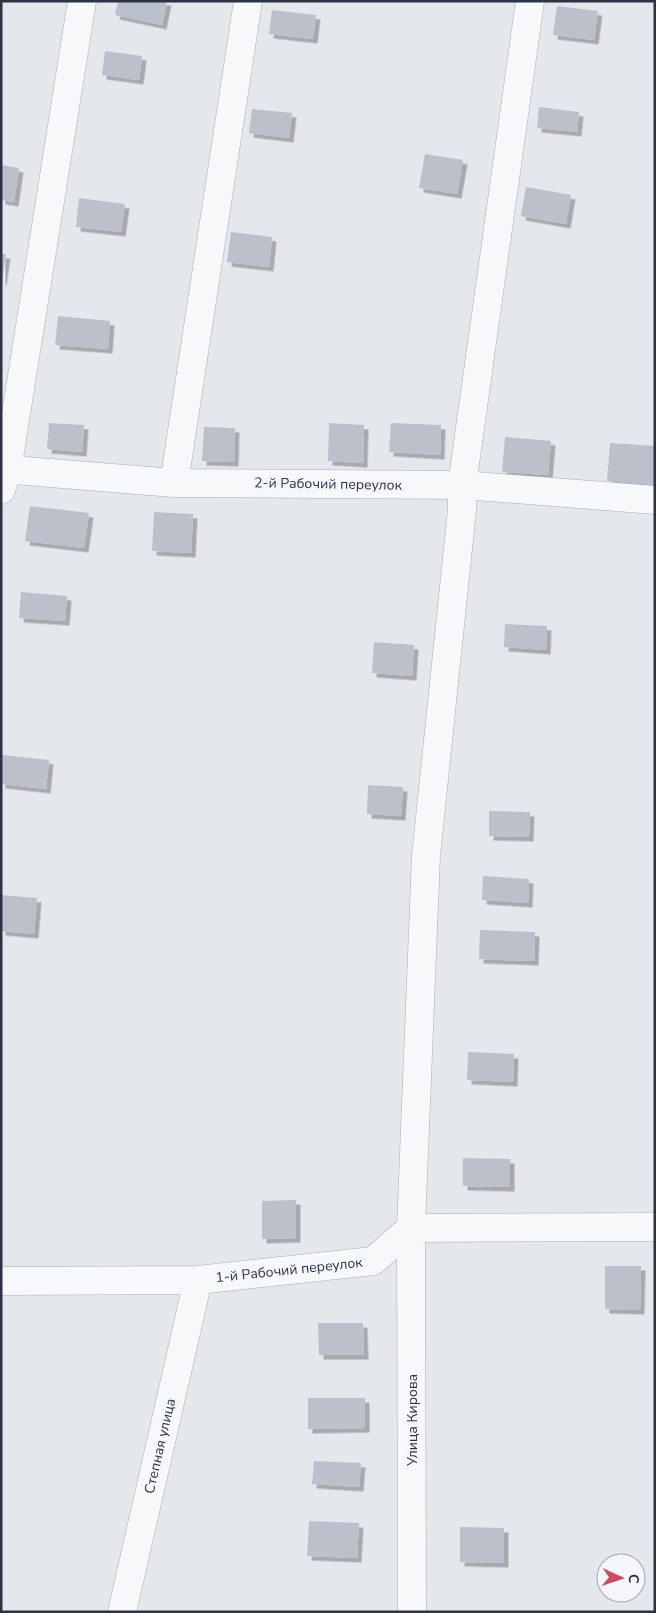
<svg xmlns="http://www.w3.org/2000/svg" width="656" height="1613" font-family="'Nunito Sans',sans-serif">
	<style>
		.building { fill: #bbc0ca; filter: url(#shadow) }
		.lines { fill: none; stroke-linecap: round; stroke-linejoin: round }
		.minor-casing { stroke: #a9aeb7; stroke-width: 29 }
		.minor { stroke: #f7f8fa; stroke-width: 28 }
		.labels { text-anchor: middle; dominant-baseline: central; stroke-width: 4.5; stroke-linejoin: round; paint-order: stroke }
		.street-label { font-size: 14px; fill: #2b3445; stroke: #f4f6f9 }
	</style>
	<defs>
		<filter id="shadow"><feDropShadow dx="4.5" dy="4.5" stdDeviation="0" flood-color="#0004"/></filter>
	</defs>
	<rect width="100%" height="100%" fill="#e4e7ec"/>
	<!-- building -->
	<path class="building" d="M118,1H167L162,25L115,15Z
		M557,6L598,11L594,40L553,35Z
		M272,10L316,15L313,39L269,34Z
		M105,51L142,56L139,80L102,75Z
		M539,107L579,112L577,132L537,128Z
		M252,109L292,113L289,138L249,133Z
		M425,154L463,160L457,194L419,188Z
		M1,165L19,168L14,202L1,200Z
		M526,187L571,195L566,224L521,216Z
		M79,198L125,204L121,232L76,227Z
		M231,232L272,237L269,267L227,262Z
		M1,254H6L2,281H1Z
		M58,316L110,321L108,349L55,345Z
		M49,423L84,425L82,452L47,449Z
		M329,423L364,425L363,463L328,461Z
		M391,423L441,425L440,455L389,452Z
		M204,427L235,428L234,462L202,461Z
		M505,437L551,441L548,475L502,472Z
		M610,443L655,446V485L607,481Z
		M30,506L89,513L84,548L25,541Z
		M154,512L193,514L191,553L152,551Z
		M21,592L67,596L65,621L19,618Z
		M505,624L547,626L546,650L504,647Z
		M374,642L414,645L412,676L372,673Z
		M2,755L49,760L46,789L1,784Z
		M368,785L403,787L401,816L367,814Z
		M489,811L530,812L529,837L489,836Z
		M483,876L529,879L528,903L482,900Z
		M1,895L37,898L34,934L1,931Z
		M480,930L535,932L534,961L479,959Z
		M468,1052L514,1054L513,1082L467,1080Z
		M463,1158L510,1159V1187L463,1186Z
		M296,1200V1238L262,1239V1201Z
		M605,1266H641L640,1310L605,1309Z
		M318,1323H363L364,1355H319Z
		M308,1398H365V1428L308,1429Z
		M314,1461L361,1463L359,1487L312,1484Z
		M309,1521L359,1523L357,1558L307,1556Z
		M460,1527L504,1528V1563L460,1562Z"/>
	<g class="lines">
		<defs>
			<path id="minor" d="M1,469L174,483L462,485L655,500
				M174,483L248,1
				M1,490L7,470L82,1
				M1,1281L198,1280L373,1261L411,1228L655,1227
				M122,1612L198,1280
				M412,1612L411,1228L426,856L462,510V485L530,1"/>
		</defs>
		<!-- minor casing -->
		<use href="#minor" class="minor-casing"/>
		<!-- minor -->
		<use href="#minor" class="minor"/>
	</g>
	<g class="labels">
		<!-- street labels -->
		<g class="street-label">
			<text transform="translate(328 484) rotate(1)">2-й Рабочий переулок</text>
			<text transform="translate(289 1270) rotate(-6)">1-й Рабочий переулок</text>
			<text transform="translate(412 1420) rotate(-90)">Улица Кирова</text>
			<text transform="translate(160 1446) rotate(-77)">Степная улица</text>
		</g>
	</g>
	<!-- border -->
	<rect width="656" height="1613" fill="none" stroke="#2b3445" stroke-width="5"/>
	<!-- north arrow -->
	<g transform="translate(621 1578) rotate(93)"><circle r="24" fill="#f4f6f9" stroke="#a4a8b1"/>
	<path d="M0-4L9 19L0 12L-9 19Z" fill="#d1495b"/>
	<text y="-8" font-size="14" font-weight="bold" text-anchor="middle" fill="#2b3445">С</text>
	</g>
</svg>
